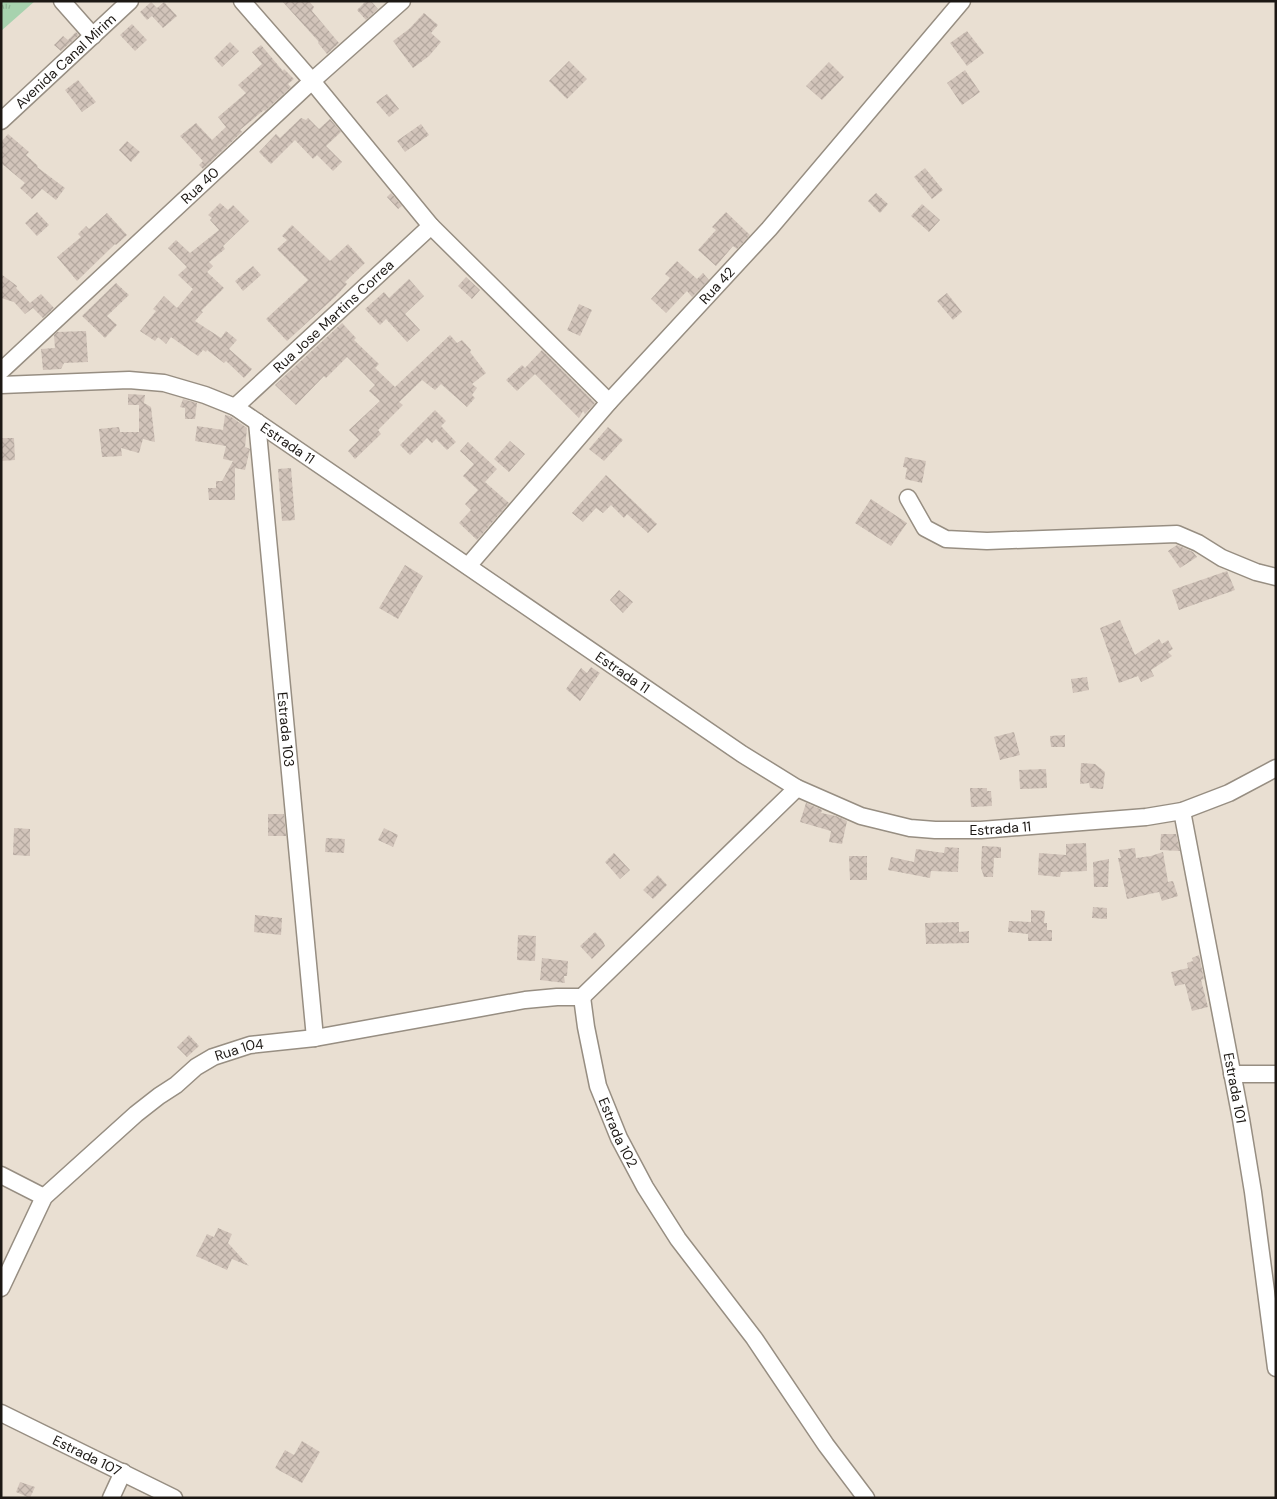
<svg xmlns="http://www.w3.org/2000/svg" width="1277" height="1499" font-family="'DM Sans',sans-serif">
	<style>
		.park { fill: url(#park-tufts) }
		.building { fill: url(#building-cross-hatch) }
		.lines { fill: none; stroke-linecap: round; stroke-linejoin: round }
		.minor-casing { stroke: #978e82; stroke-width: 19 }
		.minor { stroke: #fff; stroke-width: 16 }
		.labels { text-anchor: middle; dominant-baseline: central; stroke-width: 4.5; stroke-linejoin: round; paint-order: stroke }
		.street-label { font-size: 14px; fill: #1c1814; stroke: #e9dfd2 }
	</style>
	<defs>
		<pattern id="park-tufts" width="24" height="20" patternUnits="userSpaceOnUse" patternTransform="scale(1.25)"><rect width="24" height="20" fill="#a7d2ae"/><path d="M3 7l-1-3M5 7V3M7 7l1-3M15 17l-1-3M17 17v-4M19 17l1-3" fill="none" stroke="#8fb495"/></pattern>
		<pattern id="building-cross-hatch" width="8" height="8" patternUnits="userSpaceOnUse" patternTransform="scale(1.25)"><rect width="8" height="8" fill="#d2c4ba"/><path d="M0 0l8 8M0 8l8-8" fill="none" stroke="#b4a89f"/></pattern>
	</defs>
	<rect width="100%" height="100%" fill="#e9dfd2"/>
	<!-- park -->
	<path class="park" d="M1,1H35L1,31Z"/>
	<!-- building -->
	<path class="building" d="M282,1H309L314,7L312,11L339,43L327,54L318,43L319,42Z
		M366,1H371L378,9L366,20L357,10Z
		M151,2L157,8L164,2L177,16L163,28L152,16L147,20L140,12Z
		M424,13L438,25L431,33L441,42L429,56L413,68L393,41L409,29Z
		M132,24L147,40L135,51L120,35Z
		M967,31L984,53L967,66L950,43Z
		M76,32L79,35L61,51L54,45L63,36L68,40Z
		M230,42L239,51L222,67L214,58Z
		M261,45L283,71L284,69L294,79L288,84L291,87L265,111L264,110L240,130L242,132L203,169L199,165L203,161L180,136L196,123L212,140L226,127L218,117L246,93L238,85L262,64L252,52Z
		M569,61L587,79L567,99L549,81Z
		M829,62L844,77L822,100L806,86Z
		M965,70L980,92L962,105L947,83Z
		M78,80L96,102L82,112L65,90Z
		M387,94L399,109L389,117L376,102Z
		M301,118L306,120L308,118L319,129L330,119L341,132L326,146L342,162L333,171L317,155L313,159L295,140L271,164L259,152L276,134L280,138Z
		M421,124L429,135L405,152L397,141Z
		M8,134L29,152L26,155L38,166L37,167L65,188L56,200L42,189L32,199L20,188L25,183L1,163V142Z
		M127,141L140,152L131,162L119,150Z
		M925,168L943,190L932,199L914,177Z
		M391,193L402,206L398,209L387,197Z
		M876,193L888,204L880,213L868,201Z
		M220,203L228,210L233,205L249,221L223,246L225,249L209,262L213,266L207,272L224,288L201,311L203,312L195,321L221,338L226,331L237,340L229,349L252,369L244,378L226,361L224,363L207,350L206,352L203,350L198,356L171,337L166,344L158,337L155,341L140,331L156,311L153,309L164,296L177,308L193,289L178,275L187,267L168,248L176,240L190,253L219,230L210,220L212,218L208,215Z
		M922,204L940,220L929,232L911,216Z
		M37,212L49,225L37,236L25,223Z
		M726,212L750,235L737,249L733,246L716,266L698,250L716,230L712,227Z
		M107,213L127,235L116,245L115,244L77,281L57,257L81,237L78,234L86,226L89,229Z
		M292,225L330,261L348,244L365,263L345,282L347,284L336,296L287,341L266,319L308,280L277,249L287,240L282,236Z
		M677,261L697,279L703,273L709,280L692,297L687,291L666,313L651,299L670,278L665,274Z
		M253,266L261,275L243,291L235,281Z
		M1,274L17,286L16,288L30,303L41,294L54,308L43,318L33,308L25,314L14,302L1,298Z
		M466,277L480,290L472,299L458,286Z
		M409,279L424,296L405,314L420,330L407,342L386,319L380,325L365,309L384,292L389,298Z
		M116,283L129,295L107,316L117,325L105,338L82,316Z
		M947,293L962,312L953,320L937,301Z
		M579,304L592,310L580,336L567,330Z
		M342,323L356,338L354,340L379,364L375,368L395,387L450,335L457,343L462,340L471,350L470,352L486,373L472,384L477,388L472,395L475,398L467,407L441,384L435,390L422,380L399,402L403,405L378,430L381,434L355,459L348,451L359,440L349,430L380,401L369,391L375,385L347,357L326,378L324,376L296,405L275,385Z
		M86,331L88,362L64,363L61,369L43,370L41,349L55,348L54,335L57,332Z
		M542,350L595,403L585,414L583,411L579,418L535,374L517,391L506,380L522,365L525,368Z
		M128,394L145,395L144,403L151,407L155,442L143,439L139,453L121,448L122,456L102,457L99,429L119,427L120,432H139V405H128Z
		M183,399L197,403L195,419H185V408L180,407Z
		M435,410L446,421L441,426L456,442L447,450L436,439L432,443L427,438L410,455L400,445Z
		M225,415L230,416L247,428L245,447L250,449L245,470L235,468V500H209L208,488H216V481H222L233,461L223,459L226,446L195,441L197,426L223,430Z
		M608,427L623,440L604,461L589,449Z
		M1,438H14L15,460L1,461Z
		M510,441L525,454L509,472L494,459Z
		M468,442L497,469L485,482L509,503L477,540L459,523L471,510L465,504L478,490L463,476L474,464L460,451Z
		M905,457L926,461L922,483L905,479L907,468L903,467Z
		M291,468L295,520L282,521L278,469Z
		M606,475L657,524L648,533L627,514L624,518L611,505L603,513L596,508L583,522L572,513Z
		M871,499L907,523L891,546L855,523Z
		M1177,545L1193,552L1197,557L1180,568L1168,551Z
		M405,565L423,576L398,619L379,608Z
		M1227,571L1235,590L1179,610L1172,590Z
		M619,590L633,602L623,613L610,600Z
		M1120,620L1135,655L1159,639L1162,644L1168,640L1173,649L1168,652L1172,656L1151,670L1154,676L1141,682L1138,676L1119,683L1100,628Z
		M591,667L600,673L580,701L566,689L581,668L587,673Z
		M1087,677L1089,690L1073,693L1071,679Z
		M1014,732L1020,755L1000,760L994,737Z
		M1065,735V747H1051L1050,736Z
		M1081,763L1095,764L1105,772L1103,789L1090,788L1089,783L1080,784Z
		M1046,769L1047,788L1020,789L1019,770Z
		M970,788H987V791H991L992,806L971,807Z
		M806,803L822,810L821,813L836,816L847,821L842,844L829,842L831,831L800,822Z
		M268,814H284L286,836H268Z
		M14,828L30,829V856L13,855Z
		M384,828L398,835L393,847L378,840Z
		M1161,834H1176L1180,851L1160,850Z
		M326,838L345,839L344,853L325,852Z
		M1086,843L1087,871L1061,872L1060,877L1038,875L1039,853L1066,855V844Z
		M982,846L1001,847V858H994L993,877H984L981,868Z
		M945,847L959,848L958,872L931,871L930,878L888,870L891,857L914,862L916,849L944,853Z
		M1135,848L1136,858L1151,856L1163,852L1168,882L1173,881L1178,896L1162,901L1159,892L1127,899L1118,858H1121L1119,850Z
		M614,853L630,870L620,879L605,862Z
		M849,856H867V880H850Z
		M1109,859L1108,887H1094L1093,862Z
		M658,875L667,885L653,899L643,890Z
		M1093,907L1107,908V919L1092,918Z
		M1031,910L1045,911L1044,923H1047V930H1052V941H1028V934L1008,932L1009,921L1031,922Z
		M255,915L282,918L281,935L254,932Z
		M959,922V932L969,931V943L926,944L925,923Z
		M595,932L603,941L605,946L592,959L580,946Z
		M518,935L536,936L535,961L517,960Z
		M1199,955L1204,979L1201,980L1208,1007L1192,1011L1185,984L1175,986L1171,972L1188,968L1187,963L1193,961L1192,958Z
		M542,958L568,961L567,976H564L565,983L540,980Z
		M189,1035L199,1046L187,1057L177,1047Z
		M218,1228L232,1234L228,1243L249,1266L232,1259L227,1270L196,1256L207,1234L214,1237Z
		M302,1441L320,1452L302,1483L275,1468L285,1450L294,1455Z
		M20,1482L35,1487L30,1498L16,1492Z"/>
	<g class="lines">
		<defs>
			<g id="minor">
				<path d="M62,1L93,36"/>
				<path d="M242,1L312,81L431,226L609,402"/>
				<path id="s1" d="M1,121L130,1"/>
				<path id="s2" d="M1,371L312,81L402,1"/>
				<path id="s3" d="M1,385L129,380L164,383L205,395L235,407L742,754L797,788L861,816L910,828L935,830H981L1146,817L1182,811L1229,793L1276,768"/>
				<path id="s4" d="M235,407L431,226"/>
				<path id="s5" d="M257,422L315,1038"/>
				<path d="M908,498L925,528L946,539L987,541L1177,534L1198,543L1222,558L1256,572L1276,577"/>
				<path id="s6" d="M468,566L609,402L769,229L962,1"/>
				<path id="s7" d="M1182,811L1241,1119L1253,1192L1276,1368"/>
				<path id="s8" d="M582,997L586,1027L598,1086L619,1138L645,1187L678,1239L754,1338L826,1445L866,1498"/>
				<path d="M582,997L797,788"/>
				<path d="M1232,1074H1276"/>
				<path d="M1,1175L44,1197"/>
				<path id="s9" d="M1,1288L44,1197L136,1114L159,1096L176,1085L196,1067L213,1057L250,1045L315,1038L525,1000L557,997H582"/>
				<path id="s10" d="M1,1413L174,1498"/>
				<path d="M111,1498L123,1472"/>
			</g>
		</defs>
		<!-- minor casing -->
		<use href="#minor" class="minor-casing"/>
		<!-- minor -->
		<use href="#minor" class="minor"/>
	</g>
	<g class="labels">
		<!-- street labels -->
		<g class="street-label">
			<text stroke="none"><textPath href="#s1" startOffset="88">Avenida Canal Mirim</textPath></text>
			<text stroke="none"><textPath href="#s2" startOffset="272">Rua 40</textPath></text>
			<text stroke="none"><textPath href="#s6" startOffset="375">Rua 42</textPath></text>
			<text stroke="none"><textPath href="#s4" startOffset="134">Rua Jose Martins Correa</textPath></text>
			<text stroke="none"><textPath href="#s3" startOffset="302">Estrada 11</textPath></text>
			<text stroke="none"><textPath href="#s3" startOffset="708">Estrada 11</textPath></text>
			<text stroke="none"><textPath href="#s5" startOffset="309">Estrada 103</textPath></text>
			<text stroke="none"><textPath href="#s3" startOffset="1128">Estrada 11</textPath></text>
			<text stroke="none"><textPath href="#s9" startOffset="348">Rua 104</textPath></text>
			<text stroke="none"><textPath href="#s7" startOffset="282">Estrada 101</textPath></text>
			<text stroke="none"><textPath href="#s8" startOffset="141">Estrada 102</textPath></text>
			<text stroke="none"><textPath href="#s10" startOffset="96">Estrada 107</textPath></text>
		</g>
	</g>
	<!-- border -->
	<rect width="1277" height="1499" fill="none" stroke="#1c1814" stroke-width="5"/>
</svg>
